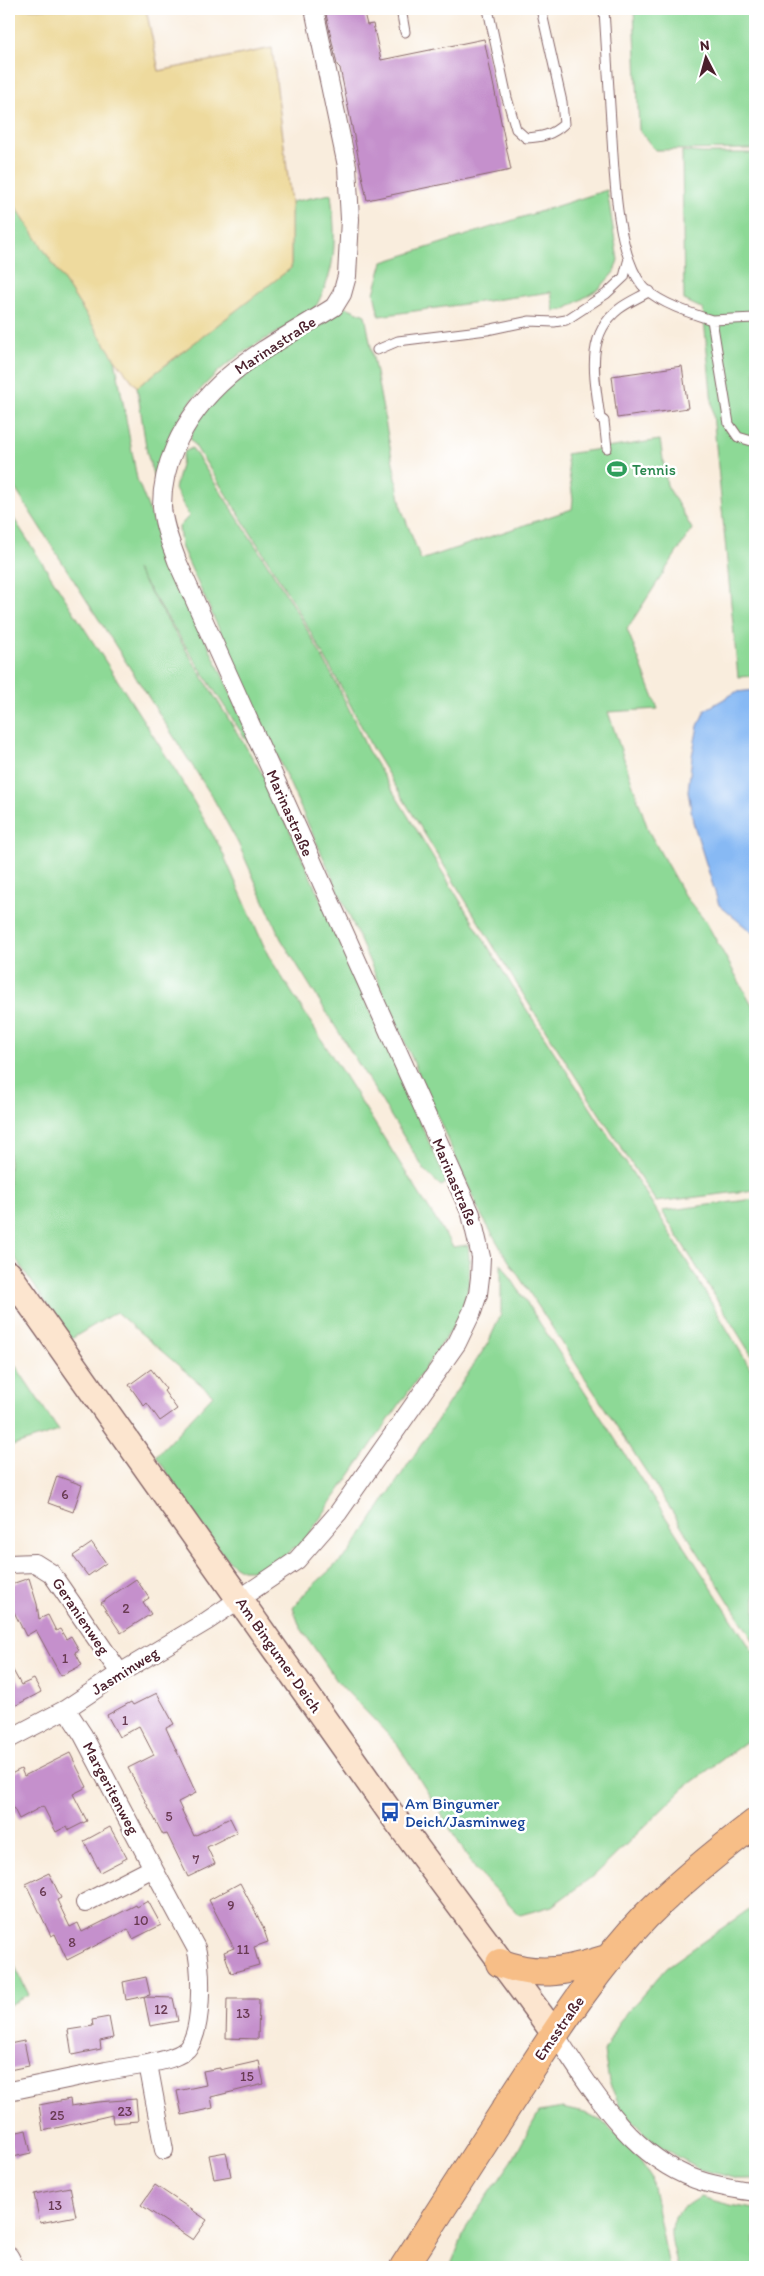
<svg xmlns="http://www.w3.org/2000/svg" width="764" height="2276" font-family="Itim,sans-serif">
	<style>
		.green { fill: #8dd996; stroke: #6c7c60 }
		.sand { fill: #eeda9e; stroke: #9c7c64 }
		.water { fill: #87b9f4; stroke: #686c90 }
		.building { fill: #c590cc }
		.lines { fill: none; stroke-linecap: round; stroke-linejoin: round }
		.service-casing { stroke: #876769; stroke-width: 11 }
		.minor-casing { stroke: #876769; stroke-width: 20 }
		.secondary-casing { stroke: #876769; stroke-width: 28 }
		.primary-casing { stroke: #876769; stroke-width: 30 }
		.service { stroke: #fff; stroke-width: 9 }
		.minor { stroke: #fff; stroke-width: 18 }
		.secondary { stroke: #fce5cf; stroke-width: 25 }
		.primary { stroke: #f7be87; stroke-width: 28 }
		.labels { text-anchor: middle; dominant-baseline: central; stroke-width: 5; stroke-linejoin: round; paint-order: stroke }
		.number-label { font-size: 14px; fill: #693b53 }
		.street-label { font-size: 16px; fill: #4a1f2b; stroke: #fff }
		.leisure-label { font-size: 16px; fill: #27864d; stroke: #fff; text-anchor: start }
		.transit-label { font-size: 16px; fill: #164399; stroke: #fff; text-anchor: start }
	</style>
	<rect width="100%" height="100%" fill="#fff"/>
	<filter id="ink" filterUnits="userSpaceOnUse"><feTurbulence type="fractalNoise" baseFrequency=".02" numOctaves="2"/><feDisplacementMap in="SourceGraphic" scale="10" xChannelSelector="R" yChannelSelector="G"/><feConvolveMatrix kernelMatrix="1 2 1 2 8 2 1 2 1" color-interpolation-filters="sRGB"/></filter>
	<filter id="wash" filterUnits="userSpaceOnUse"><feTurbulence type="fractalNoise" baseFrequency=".0096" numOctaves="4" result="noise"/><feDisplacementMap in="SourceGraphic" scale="20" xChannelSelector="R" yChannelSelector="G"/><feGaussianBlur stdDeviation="1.12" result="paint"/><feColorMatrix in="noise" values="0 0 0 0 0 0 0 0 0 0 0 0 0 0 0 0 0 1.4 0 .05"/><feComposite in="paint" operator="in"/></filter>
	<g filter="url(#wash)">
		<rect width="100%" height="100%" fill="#f9eddd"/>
		<!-- green -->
		<path class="green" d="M634,9H755V149L655,150L639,130Z
			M682,151L702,153H755V676L738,677L703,309L684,300Z
			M607,190L618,260L614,272L600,288L564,310L554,311L551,292L379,316L374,293L383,262Z
			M331,194C335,229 338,261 322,294C320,298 318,304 315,307C305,319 274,334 260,342C201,376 171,418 156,485L147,453L137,387L291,268V202Z
			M9,196L115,359L137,479L172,568L270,777L136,569L270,786L445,1178V1184L441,1186L425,1171L281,939L238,843L213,798L9,479Z
			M346,307L365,315L402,510L421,560L572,509L573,499L566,454L660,440L667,485L692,529L627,629L658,709L608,712L649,832L684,895L706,922L755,1010V1190L656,1202L529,1004L372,748C320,640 255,539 190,438L204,407L247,370Z
			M192,448C255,545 322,642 367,749L525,1007L652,1203L755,1376V1643L675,1516L503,1252L480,1213L330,872L181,546L179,527L189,516L175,489L184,452Z
			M9,511L177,773L220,847L268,955L453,1247L468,1245C472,1282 469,1299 450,1332L305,1540L270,1567L260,1570H242L232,1564L219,1550L156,1456L213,1395L116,1312L71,1339L9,1249Z
			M755,1199V1361L662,1211Z
			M501,1263L755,1655V1691L752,1697L755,1702V1735L684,1788L597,1873L552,1906L520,1915L476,1870L398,1745L337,1681L300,1627L293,1608L307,1591L351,1551L488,1343L501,1314Z
			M9,1356L59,1431L9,1447Z
			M755,1905V2179H737L699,2169L652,2141L621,2109L609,2082L604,2052L618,2023L667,1967Z
			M9,1954L29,1995L9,2005Z
			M563,2108L585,2113L607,2125L637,2156L651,2177L669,2267H450L468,2224L512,2161L539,2112Z
			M700,2197L730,2205L755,2209V2267H678C669,2230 662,2218 700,2197Z"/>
		<!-- sand -->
		<path class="sand" d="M9,9H146L159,71L272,48L291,202V268L137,387L115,359L9,196Z"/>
		<!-- water -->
		<path class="water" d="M755,690V935L719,905L693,822L688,791L692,756L698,726L705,710L736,692Z"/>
		<g id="blocks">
			<!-- building -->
			<path class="building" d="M336,9H363L367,25L373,24L381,60L484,39L511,170L367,200L340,68L337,65L326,14L336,11Z
				M682,366L688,408L617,418L612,376Z
				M151,1369L166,1389L164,1391L177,1409L160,1421L147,1403L144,1406L129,1385Z
				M57,1476L82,1485L73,1512L48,1503Z
				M92,1543L106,1563L88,1576L73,1556Z
				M29,1578L37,1604L39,1619L48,1615L56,1631L60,1629L66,1639L71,1636L79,1650L75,1652L82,1665L61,1676L36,1630L26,1636L14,1612L9,1613V1585Z
				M136,1579L149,1598L143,1602L151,1614L121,1633L101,1603Z
				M9,1663L21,1685L34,1679L41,1692L9,1709Z
				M157,1693L174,1724L166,1728L196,1793L178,1802L194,1836L230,1818L237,1832L207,1847L215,1864L188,1877L167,1834L163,1835L128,1768L154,1755L139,1726L119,1737L107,1715L131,1702L133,1705Z
				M70,1753L87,1787L73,1794L87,1821L69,1830L67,1826L56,1832L43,1806L19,1819L9,1799V1775L21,1769L24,1776Z
				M110,1827L127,1858L100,1872L84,1841Z
				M49,1873L61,1898L57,1900L70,1927L78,1923L82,1932L136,1905L137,1907L148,1901L161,1925L133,1939L128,1929L67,1960L55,1934L51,1936L26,1884Z
				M240,1883L263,1927L268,1942L254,1947L259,1965L231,1973L224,1952L234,1948L209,1900Z
				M146,1977L150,1995L126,2000L123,1982Z
				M144,1997L173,1998L178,2021L150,2026Z
				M227,1999H259L258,2039L226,2038Z
				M109,2017L113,2038L100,2041L101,2049L72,2055L68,2030L93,2026L92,2020Z
				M24,2041L29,2066L9,2070V2044Z
				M259,2061L264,2084L211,2097L213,2108L182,2115L177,2091L206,2085L203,2071L220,2068V2070Z
				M70,2099L71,2106L98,2102L136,2099L138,2121L113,2123L112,2115L43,2131L39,2105Z
				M26,2130L31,2153L13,2157L9,2134Z
				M226,2152L231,2176L214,2179L209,2155Z
				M155,2185L207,2220L193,2240L141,2205Z
				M70,2187L76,2216L40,2223L34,2194Z"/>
		</g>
	</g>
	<g filter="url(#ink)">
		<use href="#blocks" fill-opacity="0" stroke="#876769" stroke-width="1"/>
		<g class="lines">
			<defs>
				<path id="service" d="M401,9L405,32
					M488,9L507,98L516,129L526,138C542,137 552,135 564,124L562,102L541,9
					M604,9C606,47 609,85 611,122C614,166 615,250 642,285C655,302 692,314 712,320L729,424L738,437L755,442
					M712,320L755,318
					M377,350L398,341L487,330L530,321L554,322L566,320L606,294L624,277L628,262
					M607,448L604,421L600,418C595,379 584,336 619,309C628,302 640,297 650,291"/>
				<path id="minor" d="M9,1564L35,1563L51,1573L120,1673
					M66,1709L83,1735L153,1868L85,1903
					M9,1739L66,1709L120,1673L207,1621L297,1560L338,1513L457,1343L472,1312L478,1294L480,1277L481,1257L471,1214L177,561C171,544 163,525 162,506C162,486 167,465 175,447C207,374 271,347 334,307L342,294L347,276L350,219L347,166L314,9
					M153,1868L196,1948C202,1970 203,2032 187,2049C178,2058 159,2061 148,2064L164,2150
					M554,2033C591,2088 629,2155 695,2179C714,2186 735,2189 755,2192
					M9,2091L106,2071L148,2064
					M9,2256L15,2267"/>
				<path id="secondary" d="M9,1274L390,1812L554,2033"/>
				<path id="primary" d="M500,1963C541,1979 570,1970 610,1958
					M404,2267C440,2211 476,2155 512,2099C553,2036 594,1970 646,1916C680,1882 717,1852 755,1823"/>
			</defs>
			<!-- service casing -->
			<use href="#service" class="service-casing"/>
			<!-- minor casing -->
			<use href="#minor" class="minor-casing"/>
			<!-- secondary casing -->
			<use href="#secondary" class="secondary-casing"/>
			<!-- primary casing -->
			<use href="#primary" class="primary-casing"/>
			<!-- service -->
			<use href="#service" class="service"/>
			<!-- minor -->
			<use href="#minor" class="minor"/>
			<!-- secondary -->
			<use href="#secondary" class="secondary"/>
			<!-- primary -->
			<use href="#primary" class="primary"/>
		</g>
	</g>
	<!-- icons -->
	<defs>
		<symbol id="stadium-bare" viewBox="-9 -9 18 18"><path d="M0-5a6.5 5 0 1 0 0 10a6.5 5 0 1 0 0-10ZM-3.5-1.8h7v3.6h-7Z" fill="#2e9e5b" stroke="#fff" stroke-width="2.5" paint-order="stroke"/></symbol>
		<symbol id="bus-bare" viewBox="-9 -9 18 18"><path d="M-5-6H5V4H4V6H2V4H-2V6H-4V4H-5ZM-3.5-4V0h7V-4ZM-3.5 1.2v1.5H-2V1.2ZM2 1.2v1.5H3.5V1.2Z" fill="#1a4fb4" stroke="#fff" stroke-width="2.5" paint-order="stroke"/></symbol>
	</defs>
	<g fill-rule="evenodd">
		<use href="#stadium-bare" x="603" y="455" width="28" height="28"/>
		<use href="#bus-bare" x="376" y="1798" width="28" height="28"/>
	</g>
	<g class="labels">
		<!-- number labels -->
		<g class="number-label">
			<text x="65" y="1494">6</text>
			<text x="126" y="1608">2</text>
			<text x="65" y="1658">1</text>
			<text x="125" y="1720">1</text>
			<text x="169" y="1816">5</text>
			<text x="196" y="1859">7</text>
			<text x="43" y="1891">6</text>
			<text x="231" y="1905">9</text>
			<text x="141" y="1920">10</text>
			<text x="72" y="1942">8</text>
			<text x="243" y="1949">11</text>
			<text x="161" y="2009">12</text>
			<text x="243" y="2013">13</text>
			<text x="247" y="2076">15</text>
			<text x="125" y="2111">23</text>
			<text x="57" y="2115">25</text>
			<text x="55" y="2205">13</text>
		</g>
		<!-- street labels -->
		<g class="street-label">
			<text transform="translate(275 345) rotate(-33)">Marinastraße</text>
			<text transform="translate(290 813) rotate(66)">Marinastraße</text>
			<text transform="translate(455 1182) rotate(67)">Marinastraße</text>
			<text transform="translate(81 1616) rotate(56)">Geranienweg</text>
			<text transform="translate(279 1655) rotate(55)">Am Bingumer Deich</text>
			<text transform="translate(125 1671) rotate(-32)">Jasminweg</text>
			<text transform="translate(111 1788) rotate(62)">Margeritenweg</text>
			<text transform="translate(559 2028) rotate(-55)">Emsstraße</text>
		</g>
		<!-- leisure labels -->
		<g class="leisure-label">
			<text x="632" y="469">Tennis</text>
		</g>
		<!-- transit labels -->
		<g class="transit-label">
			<text x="405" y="1803">Am Bingumer<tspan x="405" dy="18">Deich/Jasminweg</tspan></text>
		</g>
	</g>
	<!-- margin -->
	<rect width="764" height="2276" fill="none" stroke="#fff" stroke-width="30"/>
	<!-- north arrow -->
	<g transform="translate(706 58) rotate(354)" stroke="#ffffff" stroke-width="4" paint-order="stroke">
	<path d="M0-4L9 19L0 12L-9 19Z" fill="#4a1f2b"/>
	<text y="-8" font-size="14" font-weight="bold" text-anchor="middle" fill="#4a1f2b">N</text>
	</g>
</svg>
